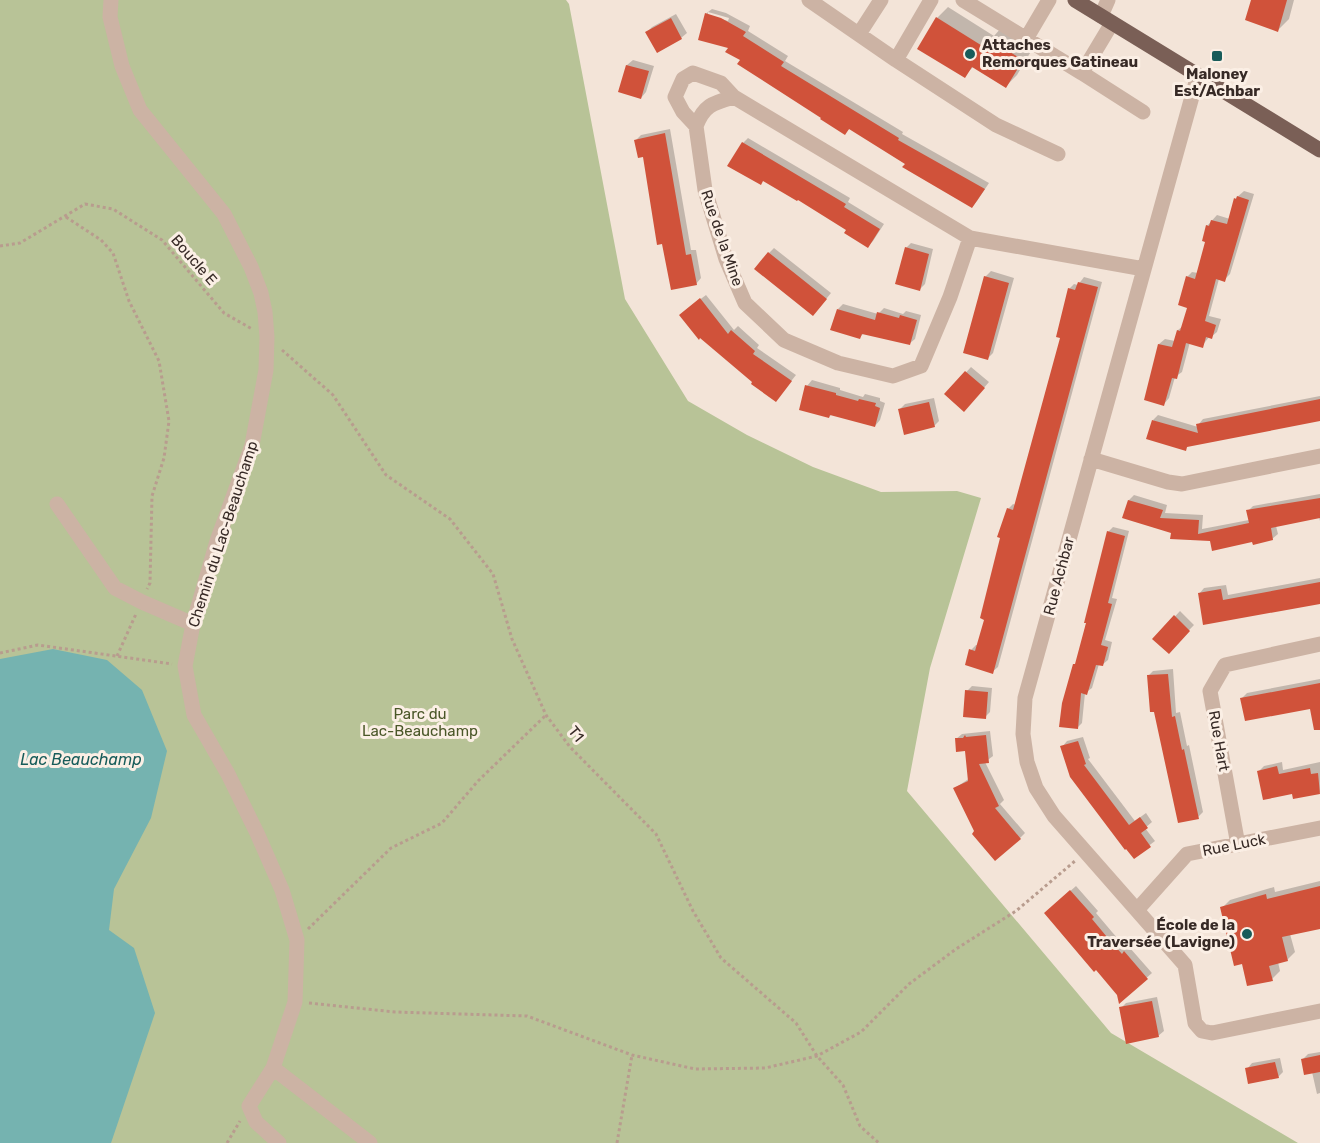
<svg xmlns="http://www.w3.org/2000/svg" width="1320" height="1143" font-family="Rubik,sans-serif">
	<style>
		.green { fill: #b8c397 }
		.water { fill: #75b3b0 }
		.shadow { fill: #0003 }
		.building { fill: #d0523a }
		.lines { fill: none; stroke-linecap: round; stroke-linejoin: round }
		.path { stroke: #b89c8e; stroke-width: 3; stroke-dasharray: 3 3; stroke-linecap: butt }
		.minor { stroke: #ccb3a4; stroke-width: 15 }
		.major { stroke: #7a5f56; stroke-width: 15 }
		.poi-dot { fill: #185c5a; stroke: #fbefe5; stroke-width: 2 }
		.labels { text-anchor: middle; dominant-baseline: central; stroke-width: 6; stroke-linejoin: round; paint-order: stroke }
		.poi-label { font-size: 15px; font-weight: bold; fill: #372a26; stroke: #fbefe5; text-anchor: start }
		.street-label { font-size: 15px; fill: #372a26; stroke: #fbefe5 }
		.park-label { font-size: 15px; fill: #4a5728; stroke: #fbefe5 }
		.water-label { font-size: 16px; font-style: italic; fill: #185c5a; stroke: #fbefe5 }
	</style>
	<rect width="100%" height="100%" fill="#f3e4d8"/>
	<!-- green -->
	<path class="green" d="M0,0H566L569,4L625,299L688,401L747,435L813,467L881,492L957,491L981,498L930,668L907,791L1111,1033L1298,1143H0Z"/>
	<!-- water -->
	<path class="water" d="M53,649L107,660L142,690L167,751L151,818L114,889L109,930L134,948L155,1013L111,1143H0V659Z"/>
	<!-- shadow -->
	<path class="shadow" d="M1252,0H1294L1289,19L1278,30Z
		M948,7L994,36L1001,28L1033,48L1017,75L1006,86L974,66L964,76L937,18Z
		M712,9L726,13L750,26L748,31L788,56L785,61L903,132L902,134L989,183L977,201L972,207L850,128L845,133L742,59L730,47L706,14L708,12V15L728,21L729,18L708,12Z
		M676,14L687,33L681,38L657,51L647,32L652,27Z
		M633,60L654,66L646,92L641,98L620,91L627,65Z
		M670,129L691,250H696L701,278L696,284L644,155L636,140L641,135Z
		M748,138L850,198L848,202L884,224L873,241L868,246L743,143Z
		M1244,191L1254,194L1230,274L1224,280L1219,279L1209,316L1221,319L1217,332L1211,337H1209L1202,346L1190,342L1182,372L1175,377L1169,398L1164,404L1159,344L1165,339L1175,341L1178,330L1183,326L1189,307L1187,277L1192,272L1198,273L1207,241V226L1217,215L1230,219L1235,199Z
		M911,243L933,249L925,284L920,289L906,248Z
		M774,248L831,293L818,309L769,253Z
		M991,271L1014,278L993,353L988,358L985,277Z
		M1084,277L1102,282L998,667L992,672L971,650L976,645H978L986,619L1008,509L1013,504L1016,505L1062,337L1069,289L1074,284L1078,285Z
		M706,295L734,330L738,326L759,345L757,348L796,375L776,400L754,382L686,310Z
		M843,304L878,314L884,308L903,314L906,311L921,315L915,339L909,344L864,333L860,337L838,309Z
		M971,367L989,382L969,405L946,394Z
		M812,380L840,388V390L863,397L865,394L880,398V401L885,403L880,420L875,426L832,414L829,417L807,386Z
		M1320,396V420L1189,445L1185,449L1153,420L1158,415L1198,427V425L1203,419Z
		M934,398L939,421L934,426L900,409L905,404Z
		M1320,494V521L1319,517L1276,526L1278,534L1272,539L1211,540L1172,532L1124,517L1129,500L1134,495L1167,505L1165,513L1203,515L1202,529L1249,520L1248,511L1253,506Z
		M1113,527L1129,531L1112,598L1117,599L1105,640L1112,642L1108,660L1102,665L1099,664L1092,688L1085,693L1082,723L1077,728V662L1108,532Z
		M1320,578V602L1205,623L1199,594L1204,588L1226,585L1228,595Z
		M1180,611L1194,625L1168,652L1154,639Z
		M1173,669L1176,713L1180,712L1187,746L1189,745L1203,812L1198,817L1148,676L1153,671Z
		M1320,679V712L1311,707L1242,698L1247,693Z
		M972,686L992,688L990,712L985,717L967,691Z
		M990,731L993,756L985,762L1004,800L1000,804L1025,833L1020,838L976,832L955,788L970,778L966,749L956,739L962,734Z
		M1083,737L1090,758L1088,759L1135,821L1146,813L1152,822L1145,828L1155,841L1134,857L1062,747L1067,741Z
		M1282,762L1283,770L1320,762V792L1294,797L1293,792L1259,771L1264,766Z
		M1320,881V927L1290,934L1295,952L1287,960L1278,962L1280,971L1272,979L1243,963L1222,908L1230,900L1274,887L1275,892Z
		M1076,886L1098,911L1096,913L1112,932L1128,950L1130,948L1152,973L1120,1001L1118,994L1051,908Z
		M1157,997L1164,1031L1158,1036L1121,1008L1126,1003Z
		M1320,1052V1093L1317,1094L1312,1072L1303,1059L1308,1054Z
		M1280,1058L1283,1072L1278,1077L1247,1069L1252,1063Z"/>
	<!-- building -->
	<path class="building" d="M1251,0H1287L1278,32L1245,20Z
		M705,13L721,18L746,32L743,36L784,62L781,66L899,138L898,140L985,189L972,208L902,167L905,164L849,129L845,135L820,119L821,118L737,64L740,60L725,52L728,48L698,40Z
		M936,17L984,47L989,39L1023,60L1006,88L972,67L965,78L917,49Z
		M671,18L682,39L657,53L645,32Z
		M626,65L649,71L641,99L618,92Z
		M665,133L686,255L691,254L697,285L671,290L662,244L657,245L643,157L638,158L634,140Z
		M742,142L846,204L844,207L880,229L868,248L844,233L846,230L798,200L797,201L763,181L761,185L727,166Z
		M1237,196L1249,200L1225,282L1216,279L1205,321L1216,325L1212,339L1206,337L1203,348L1186,343L1177,379L1172,378L1164,406L1144,400L1158,344L1172,347L1177,330L1180,331L1187,308L1178,305L1186,276L1195,279L1205,242L1202,241L1206,225L1209,226L1211,220L1227,224L1234,198L1236,199Z
		M905,247L929,254L920,291L895,284Z
		M768,252L827,299L813,316L754,269Z
		M984,276L1009,283L988,360L963,353Z
		M1078,282L1098,287L993,674L965,665L969,649L975,651L984,620L980,618L1000,538L997,537L1007,508L1013,510L1060,338L1056,337L1068,288L1075,290Z
		M700,298L728,334L731,330L755,351L753,354L792,381L776,402L751,384L752,382L700,338L699,340L679,315Z
		M837,309L875,320L877,312L899,318L900,315L917,320L910,345L862,334L860,339L830,330Z
		M965,371L985,388L964,412L944,394Z
		M805,385L836,393V395L858,401L859,399L876,403L875,406L880,408L875,427L830,415L829,418L799,410Z
		M1320,399V421L1187,447L1186,451L1146,439L1152,420L1198,433L1196,424Z
		M929,402L935,427L904,435L898,409Z
		M1320,498V518L1271,528L1273,540L1253,545L1252,542L1212,551L1210,541L1170,539L1171,533L1122,518L1128,500L1163,510L1160,518L1199,520L1198,534L1249,523L1246,510Z
		M1107,531L1125,536L1108,603L1112,604L1101,645L1108,647L1103,666L1096,665L1087,695L1081,693L1078,729L1059,727L1062,703L1073,664H1075L1086,623H1084Z
		M1320,582V604L1203,625L1198,593L1221,589L1223,600Z
		M1174,615L1190,631L1169,654L1152,639Z
		M1168,674L1172,717L1175,716L1182,750L1184,749L1199,819L1178,823L1154,712H1150L1147,675Z
		M1320,683V730H1314L1310,709L1245,721L1240,698Z
		M965,690L988,692L986,719L963,717Z
		M965,735L966,737L986,735L989,763L979,764L999,806L995,808L1021,839L995,861L972,834L974,831L953,788L968,781L965,751L956,752L955,738H963Z
		M1078,741L1086,764L1084,765L1129,825L1140,817L1148,828L1141,833L1151,847L1134,859L1126,849L1125,850L1070,777L1060,746Z
		M1277,766L1279,774L1310,768L1311,774L1318,773L1320,794L1293,799L1292,794L1263,800L1257,771Z
		M1320,886V929L1282,937L1288,961L1269,966L1273,981L1247,986L1242,964L1234,966L1220,907L1266,894L1267,899Z
		M1070,890L1094,917L1092,919L1107,937L1122,954L1124,951L1148,979L1119,1004L1117,995L1096,970L1094,972L1044,913Z
		M1152,1001L1159,1037L1126,1044L1119,1007Z
		M1320,1055V1072L1304,1075L1301,1059Z
		M1275,1062L1279,1078L1248,1084L1245,1068Z"/>
	<g class="lines">
		<!-- path -->
		<path class="path" d="M66,217L101,240L113,253L129,301L159,361L169,421L164,458L152,496L150,583L147,589
			M0,246L20,243L85,204L113,209L162,240L224,313L252,329
			M282,350L333,395L386,475L450,519L493,574L512,639L546,715L570,747L656,834L693,911L721,958L796,1023L817,1056L843,1085L860,1126L879,1143
			M0,653L38,645L172,664
			M117,656L136,614
			M308,929L391,848L442,823L478,781L546,715
			M309,1003L395,1012L527,1016L632,1055L695,1069L765,1068L817,1056L861,1032L909,984L956,949L1016,911L1075,861
			M227,1143L240,1121
			M617,1143L632,1055"/>
		<!-- minor -->
		<path class="minor" d="M111,0L110,17L122,66L140,110L224,214L251,267L261,293L265,312L267,337L266,370L252,445L217,541L193,624L185,666L194,715L228,774L257,833L282,890L297,940L295,1002L273,1068L249,1106L256,1122L279,1143
			M809,0L896,60
			M931,0L896,60L996,125L1058,154
			M963,0L1082,73
			M1101,16L1108,0
			M1112,23L1082,73L1143,112
			M859,34L881,0
			M1026,39L1049,0
			M1198,75L1025,698L1023,734L1027,762L1036,788L1054,816L1185,965L1195,1023L1202,1031L1212,1033L1320,1011
			M696,126C704,105 713,103 734,97
			M970,238L950,297L921,366L893,376L838,363L784,340L745,303L726,259L705,190L696,126L683,112L675,97L683,79L693,73L721,83L734,97L970,238L1144,269
			M1091,459L1168,482L1182,484L1320,456
			M57,504L115,588L142,602L193,624
			M1238,845L1210,691L1225,665L1320,644
			M1137,910L1187,854L1320,828
			M273,1068L370,1143"/>
		<!-- major -->
		<path class="major" d="M1075,0L1320,150"/>
	</g>
	<!-- markers -->
	<g class="poi-dot">
		<circle cx="970" cy="54" r="6"/>
		<rect x="1211" y="50" width="12" height="12" rx="3"/>
		<circle cx="1247" cy="934" r="6"/>
	</g>
	<g class="labels">
		<!-- poi labels -->
		<g class="poi-label">
			<text x="982" y="45">Attaches<tspan x="982" dy="17">Remorques Gatineau</tspan></text>
			<text x="1217" y="74" text-anchor="middle">Maloney<tspan x="1217" dy="17">Est/Achbar</tspan></text>
			<text x="1235" y="925" text-anchor="end">École de la<tspan x="1235" dy="17">Traversée (Lavigne)</tspan></text>
		</g>
		<!-- street labels -->
		<g class="street-label">
			<text transform="translate(722 238) rotate(71)">Rue de la Mine</text>
			<text transform="translate(194 260) rotate(49)">Boucle E</text>
			<text transform="translate(223 534) rotate(-72)">Chemin du Lac-Beauchamp</text>
			<text transform="translate(1059 576) rotate(-75)">Rue Achbar</text>
			<text transform="translate(576 734) rotate(51)">T1</text>
			<text transform="translate(1219 741) rotate(80)">Rue Hart</text>
			<text transform="translate(1234 845) rotate(-11)">Rue Luck</text>
		</g>
		<!-- park labels -->
		<g class="park-label">
			<text x="420" y="714">Parc du<tspan x="420" dy="17">Lac-Beauchamp</tspan></text>
		</g>
		<!-- water labels -->
		<g class="water-label">
			<text x="81" y="759">Lac Beauchamp</text>
		</g>
	</g>
</svg>
